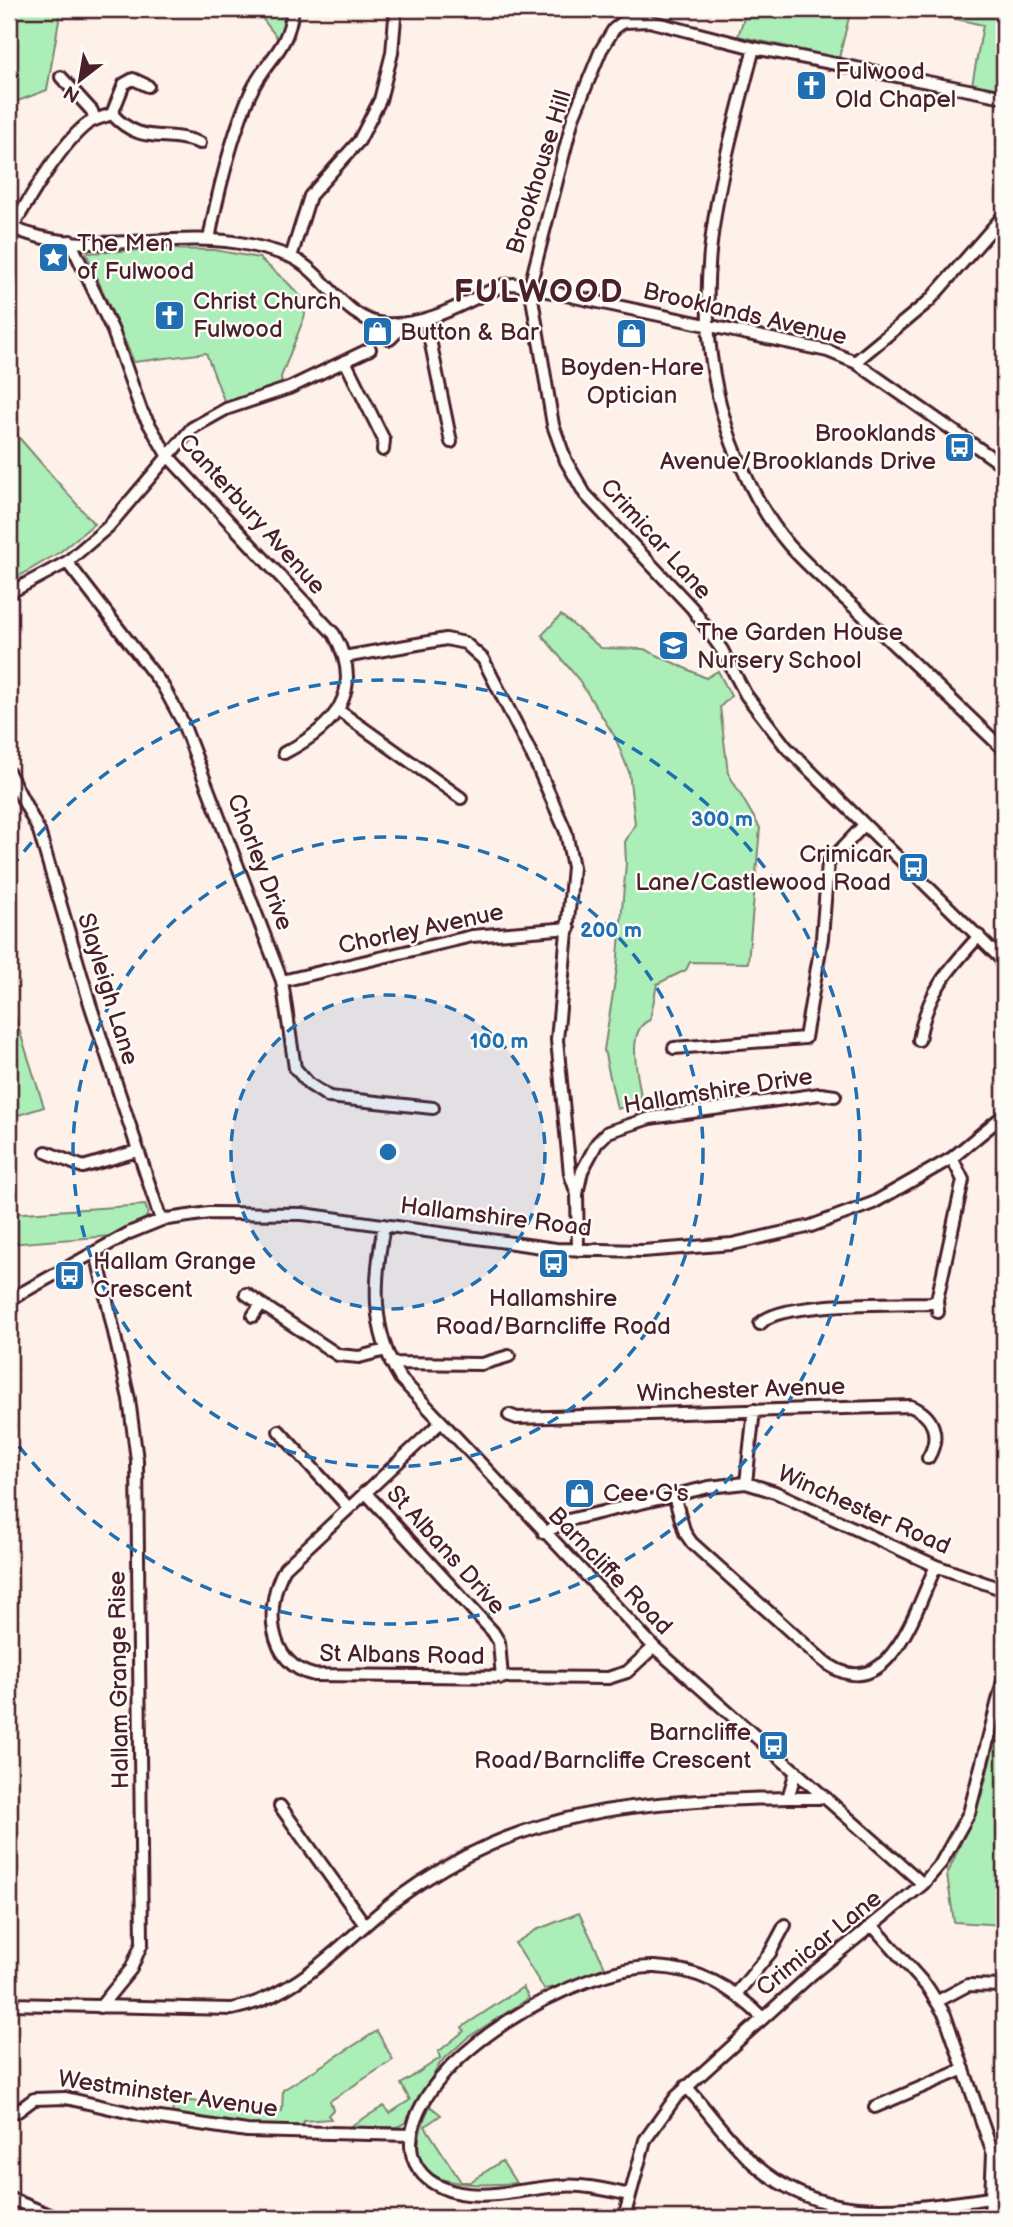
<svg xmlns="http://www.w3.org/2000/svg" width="1013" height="2227" font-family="'Balsamiq Sans',sans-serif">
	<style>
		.green { fill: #aceeb7; stroke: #7b8671; stroke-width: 2 }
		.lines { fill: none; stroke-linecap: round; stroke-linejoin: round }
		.minor-casing { stroke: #4a1f2b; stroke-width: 16 }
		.minor { stroke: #fdfcf7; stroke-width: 10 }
		.ring { fill: none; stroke: #1f6fb2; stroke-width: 3.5; stroke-dasharray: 12 9 }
		.labels { text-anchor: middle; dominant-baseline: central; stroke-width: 5; stroke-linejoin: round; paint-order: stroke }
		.poi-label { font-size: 24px; fill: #4a1f2b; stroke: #fdfcf7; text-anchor: start }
		.street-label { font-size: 24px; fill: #4a1f2b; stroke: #fdfcf7 }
		.district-label { font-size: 32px; font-weight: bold; letter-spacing: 2px; fill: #4a1f2b; stroke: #fdfcf7 }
		.centre { fill: #1f6fb2; stroke: #fdfcf7; stroke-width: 3.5 }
		.ring-label { font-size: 21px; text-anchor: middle; font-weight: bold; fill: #1f6fb2; stroke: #fdfcf7; stroke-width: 5; stroke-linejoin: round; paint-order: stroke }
	</style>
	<rect width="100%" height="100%" fill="#fdf1e9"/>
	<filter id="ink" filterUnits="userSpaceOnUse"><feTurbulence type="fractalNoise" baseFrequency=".0143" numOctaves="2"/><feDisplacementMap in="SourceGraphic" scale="14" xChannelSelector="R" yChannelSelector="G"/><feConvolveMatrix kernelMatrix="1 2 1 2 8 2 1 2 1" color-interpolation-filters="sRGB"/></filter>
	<g filter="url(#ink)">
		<!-- green -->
		<path class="green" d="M9,9H61L47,90L18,101L9,98Z
			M255,9H297L294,38L286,49Z
			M747,9H851L839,58L738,36Z
			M911,9H1004V92L972,85L983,25Z
			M160,249L214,250L259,258L287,282L303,299L305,315L281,377L282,385L225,403L206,353L134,362L86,253Z
			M9,426L94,524L60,552L9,582Z
			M561,615L601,648L644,649L706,678L718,671L731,696L720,707L728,773L760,828L748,963L690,962L686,970L657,984L650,1020C624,1029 639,1080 642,1102L617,1109L604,1050L617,968L626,863L625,842L635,824L629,772L615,737L579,680L542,635Z
			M9,998L44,1107L9,1118Z
			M145,1205L148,1212L146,1218L111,1236L9,1244V1214Z
			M1004,1703V1925L954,1922L947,1875L982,1794Z
			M579,1913L605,1967L561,1986L544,1989L515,1943L536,1930Z
			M523,1987L529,1998L467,2038L441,2062L405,2123L397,2127H349L384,2106L390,2113L410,2100L401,2084L440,2058L438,2052L464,2031L462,2027Z
			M377,2031L393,2060L330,2101L333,2110L328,2115L331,2119L304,2121L302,2130L218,2123L172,2115L174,2099L282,2112L283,2090Z
			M430,2106L441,2115L425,2126L461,2182H470L502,2161L516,2183C457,2188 391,2186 430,2106Z"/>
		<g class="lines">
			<defs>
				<path id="minor" d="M754,48C718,184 682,305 732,443C746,480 763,515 789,545C812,571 840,594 866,618C912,662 958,706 1004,750
					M61,77L92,111L95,120
					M1004,97L754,48L649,21L623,22L614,29L601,50L573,118L530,286L553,425L566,461L585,494L692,608L722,650L746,695L786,747L1004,962
					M112,114C142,147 166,129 200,143
					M9,226C83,262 171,227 250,245C263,248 279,252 291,257C326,273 343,320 385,324C429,327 465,301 504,285L514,284L828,351L855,362L1004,466
					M12,228C29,199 60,145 87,124C94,119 104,117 112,114L124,84L133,79L148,86
					M209,240C216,199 233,132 250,94C266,58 287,54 293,9
					M70,241L113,331L141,410L167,455L334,634C366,691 335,727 284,753
					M291,257L310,196L359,141L380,100L392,53L395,18
					M426,320L451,442
					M390,339L406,323
					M345,361L384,440L383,450
					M855,362L929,301L1004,215
					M67,562L163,686L182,721L282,981L295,1068L309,1084L329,1097L433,1108
					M9,593L67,562L108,527L192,428L226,409L289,388L370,349
					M344,657L446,639L465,643L483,659L535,761L566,832L573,867L557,1040L570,1174L577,1194
					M338,710L461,798
					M9,773L39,831L90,1004L161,1220
					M282,981L472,936L569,928
					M919,1040C927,993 947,971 979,936
					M674,1048L805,1038L822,938L828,863L864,825
					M46,1152L83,1167L137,1151
					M384,1225C374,1280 370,1329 400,1378L654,1647L923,1884
					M578,1250L577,1194L582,1171L597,1143L608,1132L650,1118L820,1094L835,1096
					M96,1252L129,1399L137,1460L142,1943L131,1969L100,2007
					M246,1294L338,1355L359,1357L386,1350
					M9,1300L129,1233L161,1220L209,1213L303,1214L556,1249L643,1251L732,1244L811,1226L873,1203L952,1158L1004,1115
					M938,1312L937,1300L963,1180L952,1158
					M253,1316L261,1304
					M760,1324C777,1301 899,1304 931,1303L937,1300
					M391,1363L482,1364L509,1356
					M509,1415L517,1418L910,1406C934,1415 941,1436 928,1458
					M440,1423L285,1568C264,1604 267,1664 314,1675L608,1678L627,1672L654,1647
					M279,1431L348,1507
					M746,1483L754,1410
					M365,1492L493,1632L499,1642L502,1678
					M674,1496L685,1533L692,1543L821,1659C887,1713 915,1610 936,1566
					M544,1533L568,1520L594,1514L709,1487L746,1483L775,1492L936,1566L1004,1590
					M788,1798H826
					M280,1806L365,1925
					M872,1925L928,1988L945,2015L993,2154L990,2218
					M737,1993L770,1953L785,1925
					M938,2001L968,1985L1004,1986
					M9,2004L232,2009C303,1995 343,1939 398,1898C523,1807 639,1801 788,1798L796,1771
					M686,2086C708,2111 728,2140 753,2163C825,2227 903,2209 991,2198
					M875,2107L964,2069
					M9,2112L18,2111L34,2099L66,2098L140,2115L247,2131L411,2135
					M630,2195C607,2190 584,2184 561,2186C524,2188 476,2204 441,2187C422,2179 410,2162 411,2142C414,2058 580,1965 655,1967C700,1969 731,1987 762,2017
					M9,2198L57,2218
					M624,2218L645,2140L676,2097L813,1973L923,1884L941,1863L969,1813L1004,1677"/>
			</defs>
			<!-- minor casing -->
			<use href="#minor" class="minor-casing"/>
			<!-- minor -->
			<use href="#minor" class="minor"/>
		</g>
	</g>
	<!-- distance rings -->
	<circle cx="388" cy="1152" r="157" fill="#1f6fb2" fill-opacity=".12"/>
	<g class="ring">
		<circle cx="388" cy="1152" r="157"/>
		<circle cx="388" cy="1152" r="315"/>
		<path d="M11 868A472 472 0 1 1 11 1436"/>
	</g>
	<!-- icons -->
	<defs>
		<symbol id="church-square" viewBox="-11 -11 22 22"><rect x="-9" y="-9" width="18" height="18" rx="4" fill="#1f6fb2" stroke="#fdfcf7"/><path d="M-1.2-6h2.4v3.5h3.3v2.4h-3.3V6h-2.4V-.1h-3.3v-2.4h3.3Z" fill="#fff"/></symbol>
		<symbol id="sight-square" viewBox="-11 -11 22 22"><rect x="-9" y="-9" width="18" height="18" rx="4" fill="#1f6fb2" stroke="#fdfcf7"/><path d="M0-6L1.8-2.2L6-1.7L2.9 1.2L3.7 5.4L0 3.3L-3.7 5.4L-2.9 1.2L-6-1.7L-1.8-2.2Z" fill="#fff"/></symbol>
		<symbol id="shop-square" viewBox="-11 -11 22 22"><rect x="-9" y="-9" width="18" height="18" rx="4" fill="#1f6fb2" stroke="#fdfcf7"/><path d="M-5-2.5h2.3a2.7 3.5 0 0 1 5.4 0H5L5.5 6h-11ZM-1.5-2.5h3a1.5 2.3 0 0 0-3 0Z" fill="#fff"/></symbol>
		<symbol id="bus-square" viewBox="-11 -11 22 22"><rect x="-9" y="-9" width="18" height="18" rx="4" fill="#1f6fb2" stroke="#fdfcf7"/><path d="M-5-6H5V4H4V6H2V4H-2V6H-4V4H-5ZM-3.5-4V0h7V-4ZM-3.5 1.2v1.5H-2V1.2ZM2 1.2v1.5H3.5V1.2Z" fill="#fff"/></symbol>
		<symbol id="school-square" viewBox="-11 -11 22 22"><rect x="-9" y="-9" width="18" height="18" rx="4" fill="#1f6fb2" stroke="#fdfcf7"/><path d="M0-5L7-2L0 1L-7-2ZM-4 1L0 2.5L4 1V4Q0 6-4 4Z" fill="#fff"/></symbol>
	</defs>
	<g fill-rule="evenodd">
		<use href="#church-square" x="794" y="68" width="35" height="35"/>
		<use href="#sight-square" x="36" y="240" width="35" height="35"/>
		<use href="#church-square" x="152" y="298" width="35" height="35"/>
		<use href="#shop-square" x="360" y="314" width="35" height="35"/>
		<use href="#shop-square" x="614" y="316" width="35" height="35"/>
		<use href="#bus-square" x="942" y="430" width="35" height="35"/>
		<use href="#school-square" x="656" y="628" width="35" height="35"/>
		<use href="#bus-square" x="896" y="850" width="35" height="35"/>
		<use href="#bus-square" x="536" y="1246" width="35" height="35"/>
		<use href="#bus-square" x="52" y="1258" width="35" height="35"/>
		<use href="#shop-square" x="562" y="1476" width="35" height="35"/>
		<use href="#bus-square" x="756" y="1728" width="35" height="35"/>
	</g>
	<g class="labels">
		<!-- poi labels -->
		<g class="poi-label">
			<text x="835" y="71">Fulwood<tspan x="835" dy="28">Old Chapel</tspan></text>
			<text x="77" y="243">The Men<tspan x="77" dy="28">of Fulwood</tspan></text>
			<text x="193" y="301">Christ Church<tspan x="193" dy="28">Fulwood</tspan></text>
			<text x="400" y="332">Button &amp; Bar</text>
			<text x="632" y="367" text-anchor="middle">Boyden-Hare<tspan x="632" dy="28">Optician</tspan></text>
			<text x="936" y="433" text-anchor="end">Brooklands<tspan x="936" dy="28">Avenue/Brooklands Drive</tspan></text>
			<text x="697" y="632">The Garden House<tspan x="697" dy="28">Nursery School</tspan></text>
			<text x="891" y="854" text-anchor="end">Crimicar<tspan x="891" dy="28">Lane/Castlewood Road</tspan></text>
			<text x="93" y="1261">Hallam Grange<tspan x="93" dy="28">Crescent</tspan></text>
			<text x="553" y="1298" text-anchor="middle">Hallamshire<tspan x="553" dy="28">Road/Barncliffe Road</tspan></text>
			<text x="603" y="1493">Cee G's</text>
			<text x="751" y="1732" text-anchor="end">Barncliffe<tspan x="751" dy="28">Road/Barncliffe Crescent</tspan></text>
		</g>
		<!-- street labels -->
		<g class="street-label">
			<text transform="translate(539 172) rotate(-73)">Brookhouse Hill</text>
			<text transform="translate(745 314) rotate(13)">Brooklands Avenue</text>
			<text transform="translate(252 514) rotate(48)">Canterbury Avenue</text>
			<text transform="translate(656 539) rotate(48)">Crimicar Lane</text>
			<text transform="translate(260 862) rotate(69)">Chorley Drive</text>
			<text transform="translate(421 929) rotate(-12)">Chorley Avenue</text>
			<text transform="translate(108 989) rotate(73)">Slayleigh Lane</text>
			<text transform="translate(718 1091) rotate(-9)">Hallamshire Drive</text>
			<text transform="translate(496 1217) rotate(7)">Hallamshire Road</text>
			<text transform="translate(741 1390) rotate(-2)">Winchester Avenue</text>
			<text transform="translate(864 1510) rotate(24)">Winchester Road</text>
			<text transform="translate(446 1550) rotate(48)">St Albans Drive</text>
			<text transform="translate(610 1571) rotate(46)">Barncliffe Road</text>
			<text transform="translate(402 1655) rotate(1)">St Albans Road</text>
			<text transform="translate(119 1680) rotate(-91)">Hallam Grange Rise</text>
			<text transform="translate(819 1943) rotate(-39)">Crimicar Lane</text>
			<text transform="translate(168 2094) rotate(8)">Westminster Avenue</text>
		</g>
		<!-- district labels -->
		<g class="district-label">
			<text x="539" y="292">FULWOOD</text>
		</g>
	</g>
	<circle cx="388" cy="1152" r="10" class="centre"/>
	<g class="ring-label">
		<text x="722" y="826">300 m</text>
		<text x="611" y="937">200 m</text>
		<text x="499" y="1048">100 m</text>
	</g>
	<!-- margin -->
	<rect width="1013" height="2227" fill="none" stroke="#fdfcf7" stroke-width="35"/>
	<rect x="18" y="18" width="978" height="2192" fill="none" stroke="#4a1f2b" stroke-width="2.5" filter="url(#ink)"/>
	<!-- north arrow -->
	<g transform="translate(80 80) rotate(211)" stroke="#fdfcf7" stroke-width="5" paint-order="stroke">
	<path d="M0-5L12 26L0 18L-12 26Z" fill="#4a1f2b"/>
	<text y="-10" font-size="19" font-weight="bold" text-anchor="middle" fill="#4a1f2b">N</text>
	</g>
</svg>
